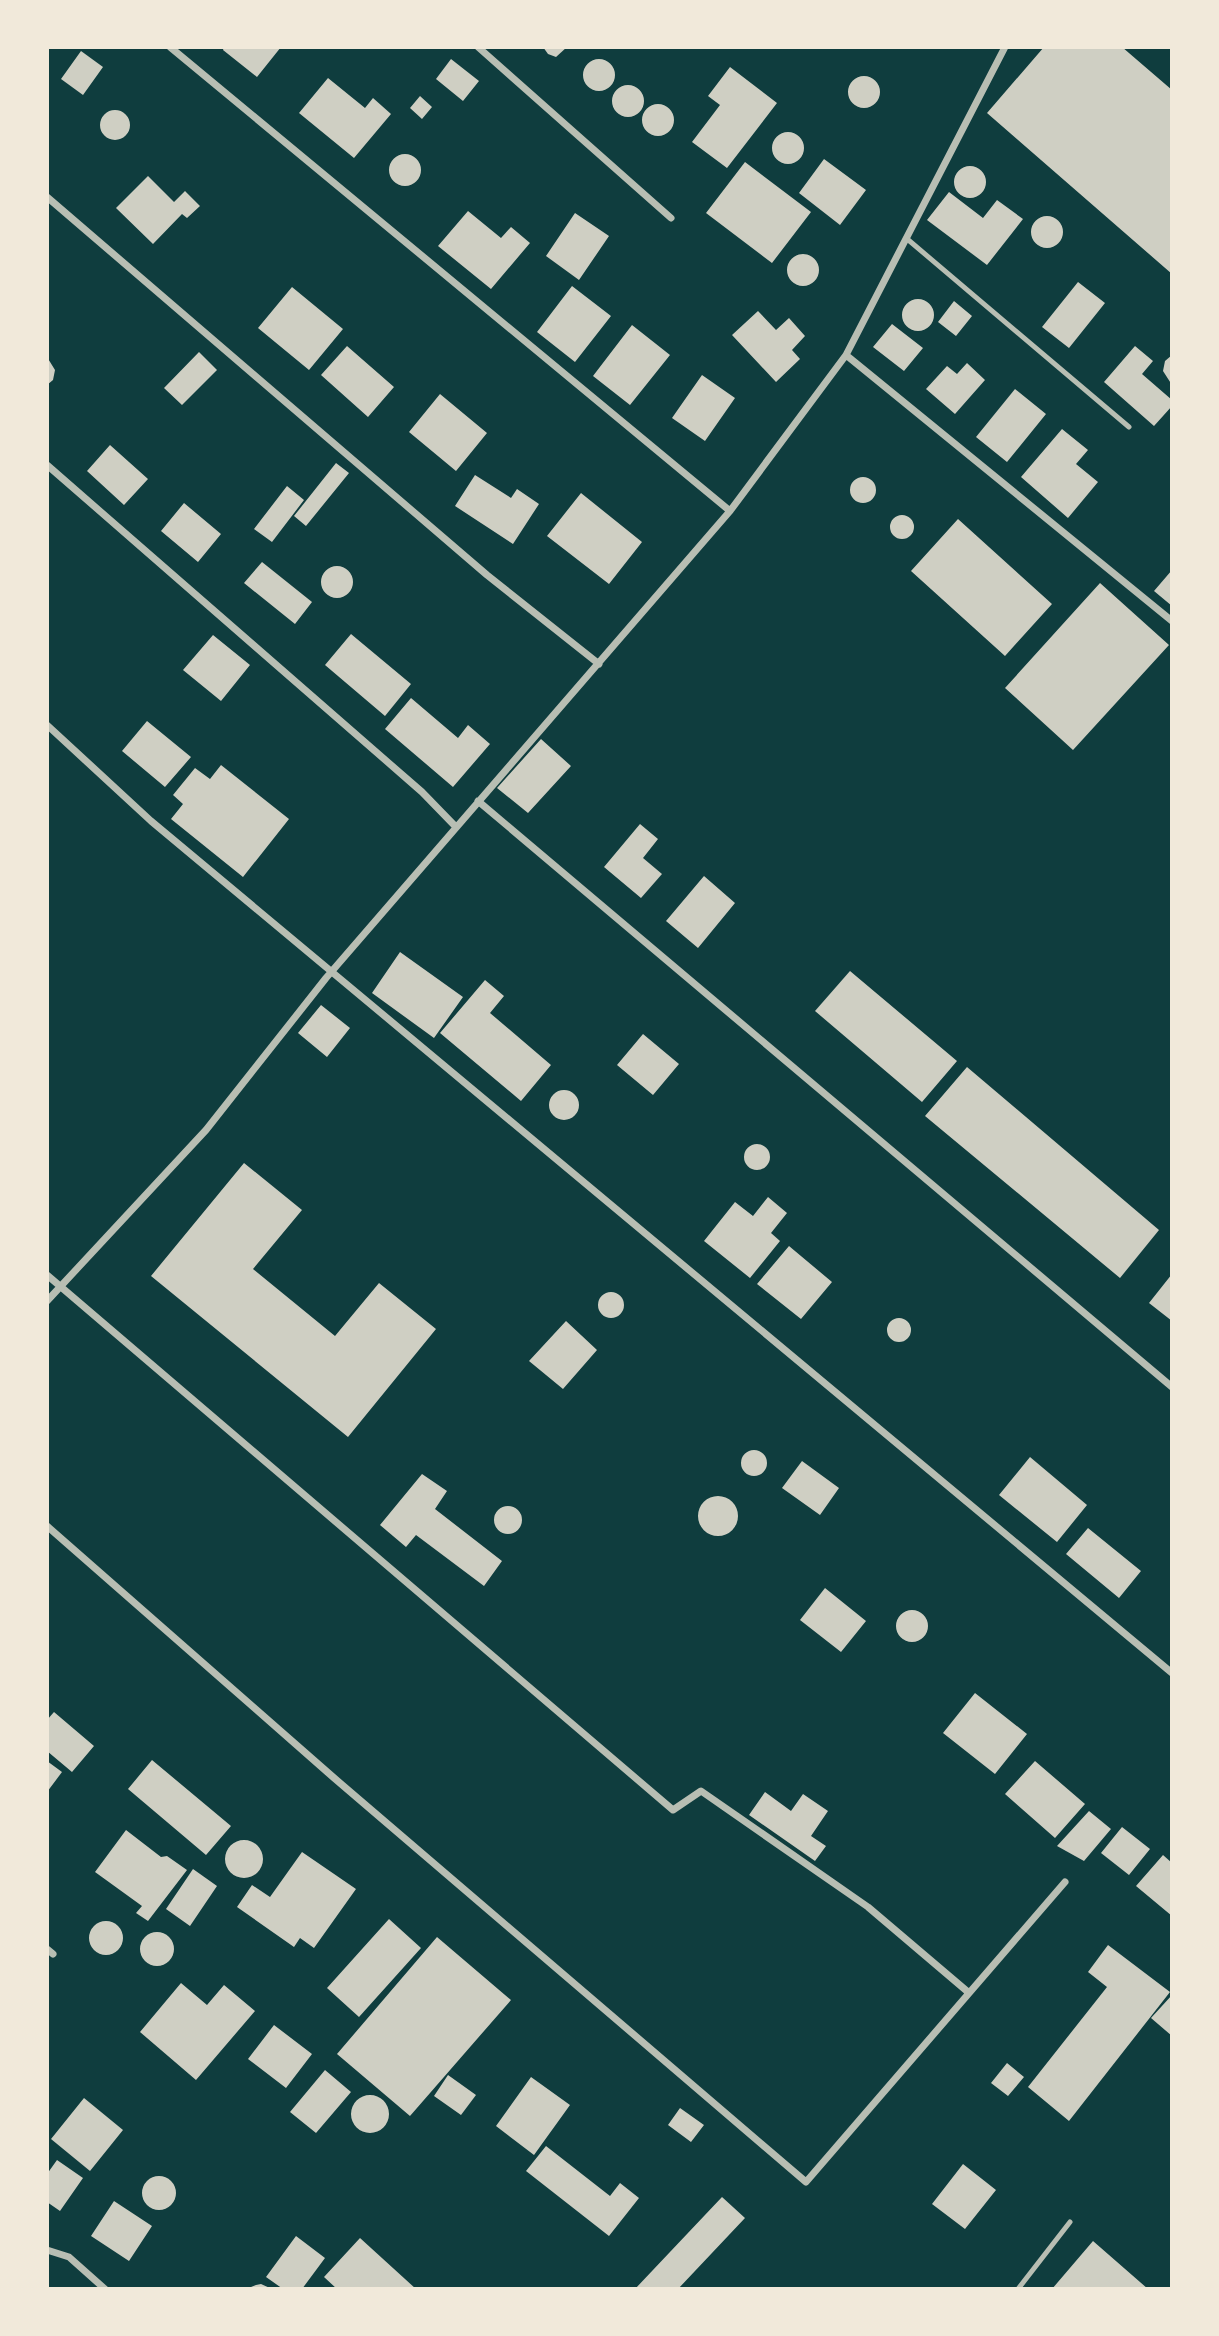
<svg xmlns="http://www.w3.org/2000/svg" width="1219" height="2336" font-family="Roboto,sans-serif">
	<style>
		.building { fill: #cfcfc3 }
		.lines { fill: none; stroke-linecap: round; stroke-linejoin: round }
		.service { stroke: #b8beb3; stroke-width: 5 }
		.minor { stroke: #b8beb3; stroke-width: 7 }
	</style>
	<rect width="100%" height="100%" fill="#0f3d3e"/>
	<!-- building -->
	<path class="building" d="M224,47H281L257,77L223,50Z
		M543,47H567L556,57L548,54Z
		M1044,47H1122L1172,90V274L987,113Z
		M81,51L103,67L83,95L61,79Z
		M583 75a16 16 0 1 1 32 0a16 16 0 1 1-32 0Z
		M451,59L479,81L463,101L436,79Z
		M730,67L777,103L727,168L692,142L720,105L708,96Z
		M848 92a16 16 0 1 1 32 0a16 16 0 1 1-32 0Z
		M328,78L365,108L373,98L391,114L354,158L299,113Z
		M612 101a16 16 0 1 1 32 0a16 16 0 1 1-32 0Z
		M420,96L432,107L422,119L410,108Z
		M642 120a16 16 0 1 1 32 0a16 16 0 1 1-32 0Z
		M100 125a15 15 0 1 1 30 0a15 15 0 1 1-30 0Z
		M772 148a16 16 0 1 1 32 0a16 16 0 1 1-32 0Z
		M389 170a16 16 0 1 1 32 0a16 16 0 1 1-32 0Z
		M824,159L866,190L840,225L799,193Z
		M745,162L811,212L772,263L706,213Z
		M954 182a16 16 0 1 1 32 0a16 16 0 1 1-32 0Z
		M148,176L174,202L185,191L200,206L187,218L182,214L153,244L116,208Z
		M949,192L983,218L997,200L1023,219L987,265L927,220Z
		M468,211L501,238L511,227L530,243L491,289L438,246Z
		M575,213L609,236L579,280L546,256Z
		M1031 232a16 16 0 1 1 32 0a16 16 0 1 1-32 0Z
		M787 270a16 16 0 1 1 32 0a16 16 0 1 1-32 0Z
		M1078,282L1105,303L1069,348L1042,327Z
		M572,286L611,316L575,362L537,332Z
		M292,287L343,329L309,370L258,328Z
		M902 315a16 16 0 1 1 32 0a16 16 0 1 1-32 0Z
		M954,301L972,316L956,336L938,322Z
		M758,311L776,330L789,318L805,336L792,350L800,359L776,382L732,335Z
		M892,324L923,348L904,371L873,347Z
		M632,325L670,355L630,405L593,376Z
		M347,346L394,387L368,417L321,375Z
		M1135,346L1153,361L1142,374L1172,400V406L1154,426L1104,382Z
		M199,352L217,370L182,405L164,388Z
		M1172,355V385L1163,371L1165,361Z
		M47,357L55,370L53,380L47,385Z
		M967,363L985,380L955,414L926,389L947,366L957,374Z
		M702,375L735,398L705,441L672,418Z
		M1015,389L1046,414L1007,462L976,437Z
		M440,394L487,433L456,471L409,432Z
		M1062,429L1088,450L1076,464L1098,482L1068,518L1021,477Z
		M110,445L148,479L124,505L87,471Z
		M336,463L349,473L306,526L294,516Z
		M475,475L511,498L517,489L539,504L513,544L455,506Z
		M850 490a13 13 0 1 1 26 0a13 13 0 1 1-26 0Z
		M287,486L304,500L272,542L254,529Z
		M581,493L642,542L609,584L547,536Z
		M184,503L221,534L198,562L161,531Z
		M890 527a12 12 0 1 1 24 0a12 12 0 1 1-24 0Z
		M958,519L1052,604L1005,656L911,571Z
		M262,562L312,602L295,624L244,583Z
		M321 582a16 16 0 1 1 32 0a16 16 0 1 1-32 0Z
		M1172,570V606L1154,591Z
		M1100,583L1169,645L1073,750L1005,688Z
		M351,634L411,684L385,716L325,665Z
		M213,635L250,665L221,701L183,670Z
		M411,698L458,738L468,725L490,744L453,787L385,729Z
		M147,721L191,757L165,787L122,751Z
		M541,739L571,766L528,813L497,788Z
		M221,765L289,819L243,877L171,819L183,804L173,795L195,768L210,779Z
		M640,824L658,839L643,858L662,874L641,898L604,867Z
		M704,876L735,903L698,948L666,921Z
		M400,952L463,997L434,1038L372,993Z
		M850,971L957,1061L922,1102L815,1011Z
		M485,980L504,996L490,1013L551,1065L521,1101L440,1033Z
		M321,1005L350,1028L327,1057L298,1033Z
		M643,1034L679,1064L653,1095L617,1065Z
		M967,1067L1159,1230L1120,1278L925,1116Z
		M549 1105a15 15 0 1 1 30 0a15 15 0 1 1-30 0Z
		M744 1157a13 13 0 1 1 26 0a13 13 0 1 1-26 0Z
		M244,1163L302,1210L253,1269L335,1336L379,1283L436,1329L348,1437L151,1276Z
		M768,1197L787,1213L771,1233L780,1241L750,1278L704,1241L735,1202L753,1216Z
		M789,1246L832,1282L801,1319L757,1284Z
		M1172,1274V1321L1149,1303Z
		M598 1305a13 13 0 1 1 26 0a13 13 0 1 1-26 0Z
		M887 1330a12 12 0 1 1 24 0a12 12 0 1 1-24 0Z
		M566,1321L597,1350L563,1389L529,1361Z
		M741 1463a13 13 0 1 1 26 0a13 13 0 1 1-26 0Z
		M1030,1457L1087,1505L1057,1542L999,1495Z
		M802,1461L839,1488L820,1515L782,1488Z
		M422,1474L447,1491L435,1509L502,1561L484,1586L416,1535L406,1547L380,1525Z
		M698 1516a20 20 0 1 1 40 0a20 20 0 1 1-40 0Z
		M494 1520a14 14 0 1 1 28 0a14 14 0 1 1-28 0Z
		M1088,1528L1141,1571L1119,1598L1066,1554Z
		M825,1588L866,1621L841,1652L800,1620Z
		M896 1626a16 16 0 1 1 32 0a16 16 0 1 1-32 0Z
		M975,1693L1027,1734L995,1774L943,1733Z
		M54,1712L94,1746L72,1772L47,1751V1720Z
		M152,1760L231,1826L206,1855L128,1789Z
		M47,1761L62,1772L47,1792Z
		M1035,1761L1085,1804L1055,1838L1005,1794Z
		M765,1792L791,1811L803,1794L828,1811L811,1836L826,1846L815,1861L749,1815Z
		M1089,1811L1111,1829L1084,1861L1057,1846Z
		M1122,1827L1150,1849L1129,1875L1101,1853Z
		M126,1830L161,1857L167,1856L187,1870L148,1921L136,1913L142,1906L95,1872Z
		M225 1859a19 19 0 1 1 38 0a19 19 0 1 1-38 0Z
		M302,1852L356,1889L314,1948L300,1938L294,1947L237,1907L252,1885L270,1897Z
		M1163,1855L1172,1863V1916L1136,1886Z
		M193,1869L217,1886L190,1926L166,1909Z
		M389,1919L421,1948L359,2017L327,1988Z
		M89 1938a17 17 0 1 1 34 0a17 17 0 1 1-34 0Z
		M140 1949a17 17 0 1 1 34 0a17 17 0 1 1-34 0Z
		M437,1937L511,2000L410,2116L337,2054Z
		M1108,1945L1170,1992L1069,2121L1028,2087L1107,1987L1088,1972Z
		M181,1983L207,2005L224,1985L255,2011L196,2080L140,2032Z
		M1172,1995V2036L1151,2018Z
		M274,2025L312,2054L286,2088L248,2059Z
		M1007,2063L1024,2077L1008,2096L991,2083Z
		M325,2070L351,2092L316,2133L290,2112Z
		M448,2075L476,2095L461,2115L434,2096Z
		M531,2077L570,2105L534,2155L496,2126Z
		M351 2114a19 19 0 1 1 38 0a19 19 0 1 1-38 0Z
		M84,2098L123,2130L90,2171L51,2139Z
		M680,2108L704,2125L691,2142L668,2125Z
		M546,2146L610,2196L620,2183L639,2198L609,2236L526,2171Z
		M57,2160L83,2178L60,2211L47,2202V2174Z
		M963,2164L996,2190L965,2229L932,2204Z
		M142 2193a17 17 0 1 1 34 0a17 17 0 1 1-34 0Z
		M722,2197L745,2218L678,2289H635Z
		M114,2201L152,2226L129,2261L91,2236Z
		M296,2236L325,2258L302,2289H283L266,2277Z
		M360,2238L416,2289H337L324,2277Z
		M1093,2241L1148,2289H1052Z
		M261,2284L272,2289H246L256,2285Z"/>
	<g class="lines">
		<!-- service -->
		<path class="service" d="M906,238L1129,427
			M1018,2289L1070,2222"/>
		<!-- minor -->
		<path class="minor" d="M170,47L730,511
			M478,47L671,218
			M47,197L487,575L599,664
			M846,355L1172,621
			M47,465L422,792L455,826
			M47,725L151,821L1172,1673
			M478,801L1172,1387
			M47,1275L673,1810L701,1791L868,1907L968,1992
			M47,1301L206,1130L326,978L730,511L846,355L1005,47
			M47,1526L333,1777L806,2182L1065,1882
			M47,1949L53,1954
			M47,2250L69,2257L105,2289"/>
	</g>
	<!-- border -->
	<rect width="1219" height="2336" fill="none" stroke="#f1e9da" stroke-width="98"/>
</svg>
